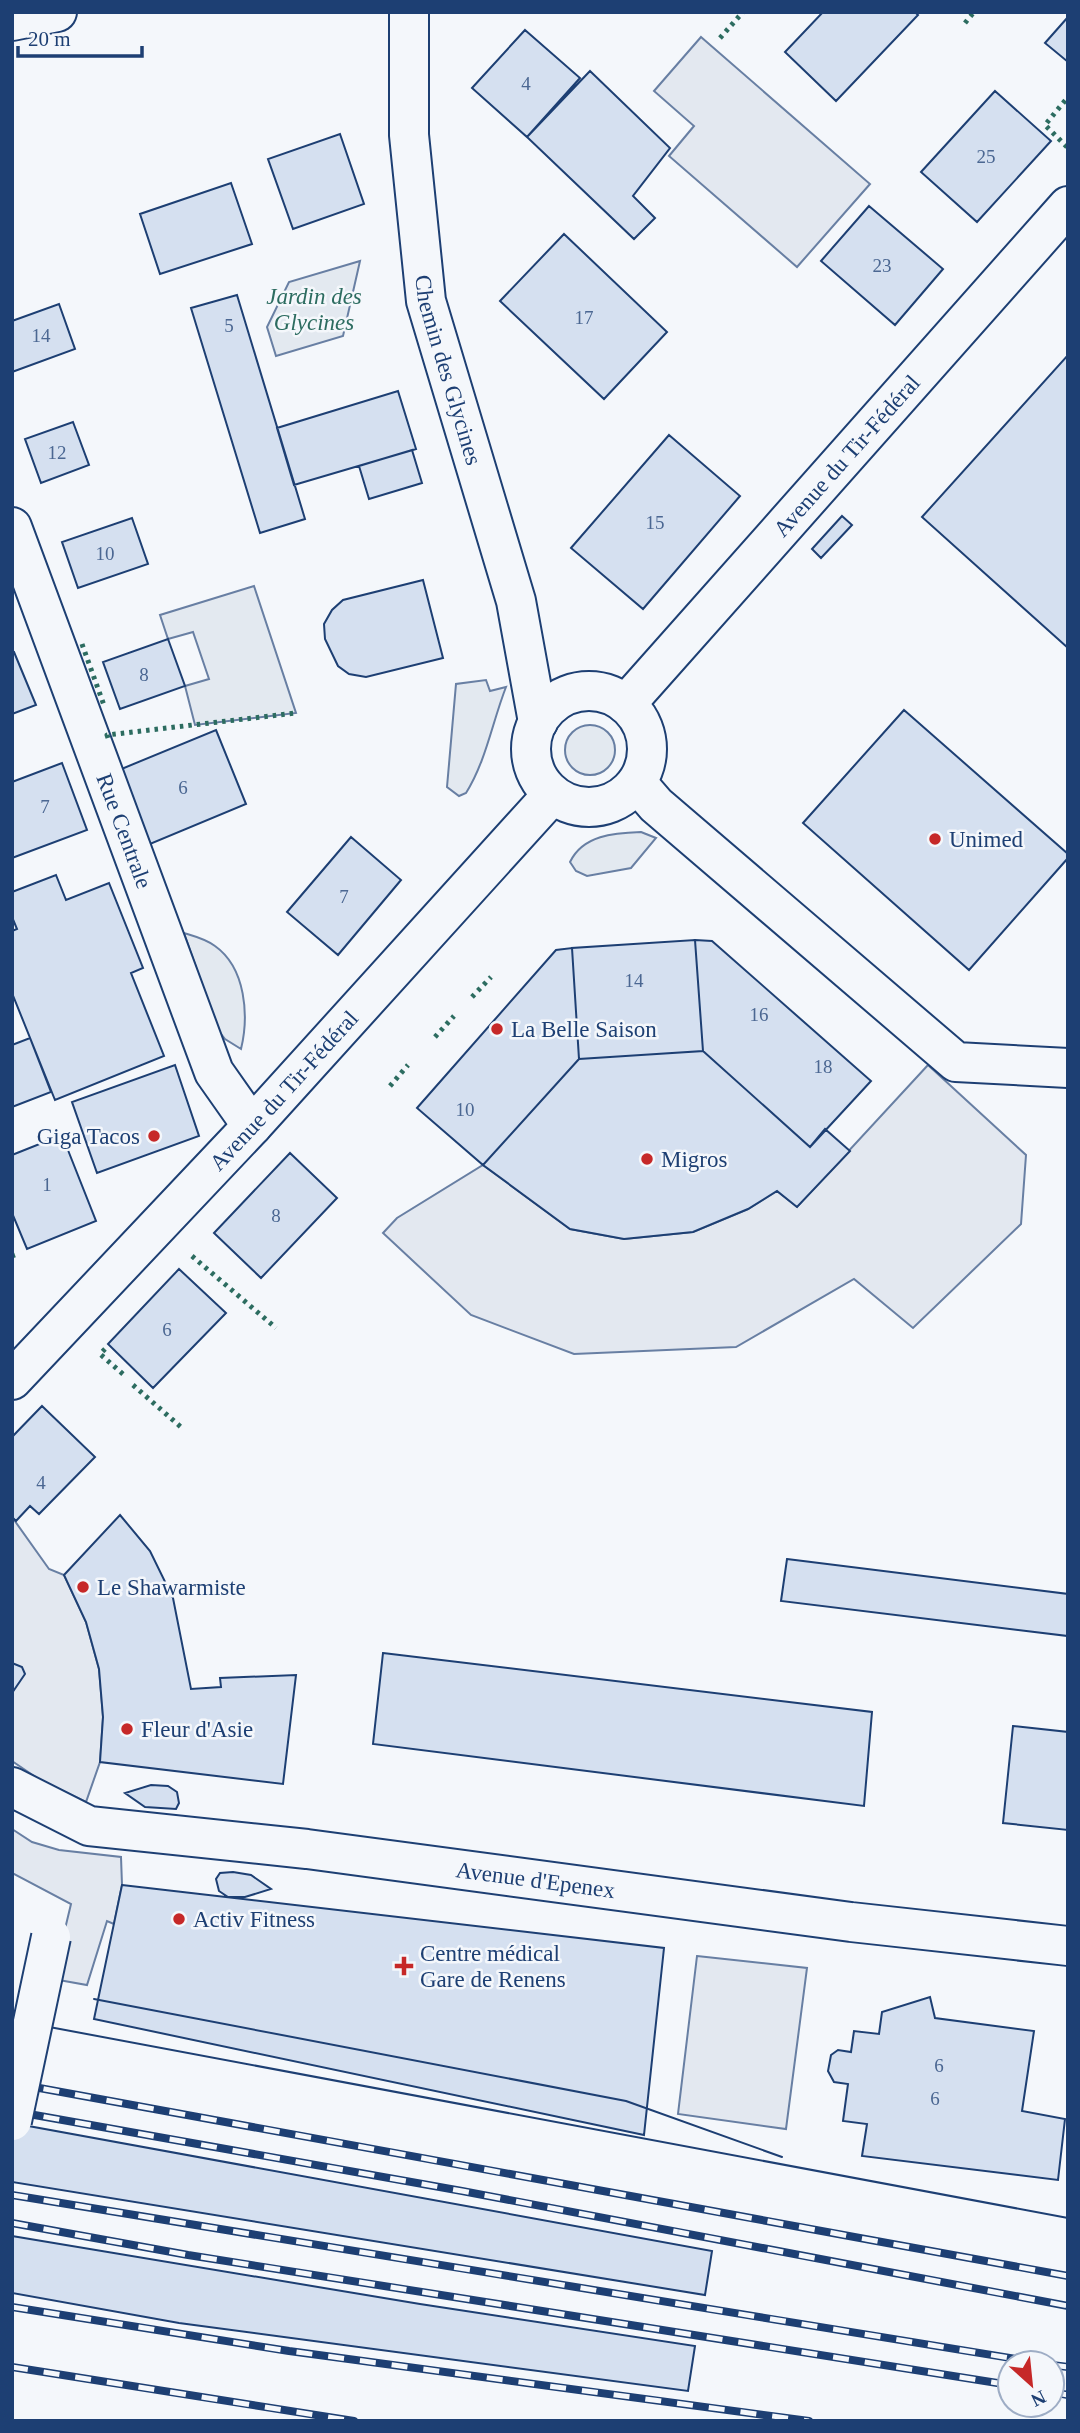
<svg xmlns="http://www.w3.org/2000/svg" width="1080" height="2433" font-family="Georgia,serif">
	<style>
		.green { fill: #e3e9f0; stroke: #687fa3; stroke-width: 2 }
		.parking { fill: #e3e8f0; stroke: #687fa3; stroke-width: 2 }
		.building { fill: #d5e0f0; stroke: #1d3f73; stroke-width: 2 }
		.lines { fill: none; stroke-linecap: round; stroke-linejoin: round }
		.minor-casing { stroke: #1d3f73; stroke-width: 42 }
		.minor { stroke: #f4f7fb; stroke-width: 38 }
		.tram { stroke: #1d3f73; stroke-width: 2 }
		.rail-casing { stroke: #1d3f73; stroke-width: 8 }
		.rail { stroke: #f4f7fb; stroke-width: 5; stroke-dasharray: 16; stroke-linecap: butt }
		.minor-bridge-casing { stroke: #1d3f73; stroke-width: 42; stroke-linecap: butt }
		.minor-bridge { stroke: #f4f7fb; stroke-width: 38 }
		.hedge { stroke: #2c6c60; stroke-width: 5; stroke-dasharray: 3.5 5; stroke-linecap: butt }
		.poi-dot { fill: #c62828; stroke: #f4f7fb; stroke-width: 2.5 }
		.labels { text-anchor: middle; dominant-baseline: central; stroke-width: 5; stroke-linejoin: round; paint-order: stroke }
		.number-label { font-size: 19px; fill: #4b6792 }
		.park-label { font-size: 23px; font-style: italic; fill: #2c6c60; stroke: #f4f7fb }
		.street-label { font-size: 23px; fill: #1d3f73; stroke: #f4f7fb }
		.poi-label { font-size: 23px; fill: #1d3f73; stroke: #f4f7fb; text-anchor: start }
	</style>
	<rect width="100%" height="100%" fill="#f4f7fb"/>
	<!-- green -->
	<path class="green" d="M360,261L343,336L276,356L267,327L289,282Z
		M254,586L296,713L195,725L185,686L209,679L193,632L168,639L160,615Z
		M486,680L490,691L506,687C492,723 486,761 466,793L459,796L447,787L456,684Z
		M565 750a25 25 0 1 1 50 0a25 25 0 1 1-50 0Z
		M641,832L656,838L631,868L587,876L576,871L570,862C583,835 614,833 641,832Z
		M184,933C194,936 206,939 215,946C246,968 249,1016 241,1049L225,1039L218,1030Z"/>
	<!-- parking -->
	<path class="parking" d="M701,37L870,184L797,267L669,156L694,126L654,91Z
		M928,1065L1026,1155L1021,1224L913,1328L854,1279L736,1347L574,1354L471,1315L383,1233L397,1218L483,1165L570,1229L624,1239L693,1232L748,1209L777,1191L797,1207Z
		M12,1517L49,1569L64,1575L86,1622L99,1669L103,1717L100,1762L86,1802L40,1780L12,1761Z
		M12,1829L32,1842L59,1850L121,1857L122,1885L114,1924L107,1921L87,1985L53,1979L71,1904L12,1873Z
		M697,1956L807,1968L786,2129L678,2114Z"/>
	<!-- building -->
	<path class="building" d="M823,12H915L918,15L836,101L785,52Z
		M1068,17V62L1045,43Z
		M525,30L580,78L527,137L472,88Z
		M590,71L670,148L633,196L655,218L634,239L527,137Z
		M995,91L1051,141L977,222L921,172Z
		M340,134L364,204L293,229L268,159Z
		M231,183L252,244L160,274L140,214Z
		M869,206L943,269L895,325L821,261Z
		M564,234L667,332L604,399L500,301Z
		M237,295L305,519L260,533L191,308Z
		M59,304L75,349L12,372V321Z
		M1068,355V648L922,517Z
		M398,391L416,449L294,485L277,428Z
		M73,422L89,465L41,483L25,439Z
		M669,435L740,496L643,609L571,548Z
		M412,450L422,483L369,499L359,466Z
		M842,516L852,525L821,558L812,549Z
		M132,518L148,564L78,588L62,542Z
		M423,580L443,658L366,677L349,674L338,666L325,639L324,624L332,610L343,600Z
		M168,639L185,686L120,709L103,662Z
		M14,652L36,705L12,714V653Z
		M904,710L1068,854V858L969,970L803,823Z
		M216,730L246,804L150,844L119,770Z
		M62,763L87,830L12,858V782Z
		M351,837L401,880L338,955L287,912Z
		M56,875L66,900L109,883L143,968L131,973L164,1056L55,1100L12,993V931L17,929L12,917V892Z
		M695,940L712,941L871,1081L810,1147L703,1051Z
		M695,940L703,1051L579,1059L572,948Z
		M572,948L579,1059L483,1165L417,1108L556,950Z
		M30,1038L51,1092L12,1107V1045Z
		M703,1051L810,1147L825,1129L850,1151L797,1207L777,1191L748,1209L693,1232L624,1239L570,1229L483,1165L579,1059Z
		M175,1065L199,1136L97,1173L72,1102Z
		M62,1135L96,1221L27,1249L12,1213V1155Z
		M290,1153L337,1198L261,1278L214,1233Z
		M179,1269L226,1313L153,1388L108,1344Z
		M42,1406L95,1457L39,1514L30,1506L16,1521L12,1517V1437Z
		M120,1515L150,1551L173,1598L191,1689L221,1687L220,1678L296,1675L283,1784L100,1762L103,1717L99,1669L86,1622L64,1575Z
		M787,1559L1068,1594V1636L781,1601Z
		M383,1653L872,1712L864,1806L373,1744Z
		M12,1663L22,1667L25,1674L12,1693Z
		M1013,1726L1068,1732V1830L1003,1823Z
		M151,1785L168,1786L177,1792L179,1803L176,1809L145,1807L125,1793Z
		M233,1872L251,1875L271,1889L245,1897H228L219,1891L216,1879L220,1873Z
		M122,1885L664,1948L644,2135L94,2019Z
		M930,1997L935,2018L1034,2031L1022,2111L1065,2119L1058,2180L862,2156L867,2124L843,2121L848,2084L834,2082L828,2071L831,2055L838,2050L851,2052L854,2031L879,2034L882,2012Z
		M12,2123L712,2251L705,2295L12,2182Z
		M12,2236L420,2304L695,2346L688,2391L179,2323L12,2293Z"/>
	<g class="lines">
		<defs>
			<g id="minor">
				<path id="s1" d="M409,12V135L426,301L516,601L538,722"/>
				<path d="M12,21L57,12"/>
				<path id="s2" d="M12,527L214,1072L252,1126"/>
				<circle cx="589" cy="749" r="58"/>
				<path id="s3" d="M626,704L1068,206"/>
				<path d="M637,783L656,805L956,1062L1068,1068"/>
				<path id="s4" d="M12,1380L252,1126L552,795"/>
				<path id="s5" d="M12,1787L89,1826L307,1849L851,1922L1068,1946"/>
			</g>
		</defs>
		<!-- minor casing -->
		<use href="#minor" class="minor-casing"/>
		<!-- minor -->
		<use href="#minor" class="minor"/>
		<!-- tram -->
		<path class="tram" d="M94,1999L626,2101L782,2157
			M12,2020L1068,2218"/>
		<defs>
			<path id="rail" d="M12,2083L1068,2276
				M12,2111L462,2191L1068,2306
				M12,2195L1041,2363
				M12,2223L188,2255L1010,2385
				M12,2307L289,2351L809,2421
				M1052,2365L1068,2367
				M12,2367L354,2421
				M1052,2392L1068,2395"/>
		</defs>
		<!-- rail casing -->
		<use href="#rail" class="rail-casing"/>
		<!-- rail -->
		<use href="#rail" class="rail"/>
		<defs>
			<path id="minor-bridge" d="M12,2121L51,1937"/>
		</defs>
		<!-- minor-bridge casing -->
		<use href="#minor-bridge" class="minor-bridge-casing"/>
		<!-- minor-bridge -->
		<use href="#minor-bridge" class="minor-bridge"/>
		<!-- hedge -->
		<path class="hedge" d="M965,23L974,12
			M720,38L743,12
			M1067,147L1045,125L1068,97
			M82,644L105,708
			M108,738L107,735L296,713
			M472,997L491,977
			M435,1037L454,1016
			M390,1086L408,1065
			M12,1256L15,1255
			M192,1256L276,1328
			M105,1349L100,1354L124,1375
			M133,1385L182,1428"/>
	</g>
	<!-- markers -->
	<g class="poi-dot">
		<circle cx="935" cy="839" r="7"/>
		<circle cx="497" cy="1029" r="7"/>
		<circle cx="154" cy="1136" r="7"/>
		<circle cx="647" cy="1159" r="7"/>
		<circle cx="83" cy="1587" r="7"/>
		<circle cx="127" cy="1729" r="7"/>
		<circle cx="179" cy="1919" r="7"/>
		<path d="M400.5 1955.5h7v7h7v7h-7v7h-7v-7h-7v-7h7z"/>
	</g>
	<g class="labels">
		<!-- number labels -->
		<g class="number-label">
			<text x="526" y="83">4</text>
			<text x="986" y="156">25</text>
			<text x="882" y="265">23</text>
			<text x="584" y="317">17</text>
			<text x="229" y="325">5</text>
			<text x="41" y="335">14</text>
			<text x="57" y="452">12</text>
			<text x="655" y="522">15</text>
			<text x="105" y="553">10</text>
			<text x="144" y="674">8</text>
			<text x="183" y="787">6</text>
			<text x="45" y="806">7</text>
			<text x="344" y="896">7</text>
			<text x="634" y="980">14</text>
			<text x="759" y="1014">16</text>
			<text x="823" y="1066">18</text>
			<text x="465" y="1109">10</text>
			<text x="47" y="1184">1</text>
			<text x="276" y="1215">8</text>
			<text x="167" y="1329">6</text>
			<text x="41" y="1482">4</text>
			<text x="939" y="2065">6</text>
			<text x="935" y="2098">6</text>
		</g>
		<!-- park labels -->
		<g class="park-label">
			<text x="314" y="296">Jardin des<tspan x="314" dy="26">Glycines</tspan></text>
		</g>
		<!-- street labels -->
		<g class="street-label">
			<text stroke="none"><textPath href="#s1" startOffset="362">Chemin des Glycines</textPath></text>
			<text stroke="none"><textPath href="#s3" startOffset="332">Avenue du Tir-Fédéral</textPath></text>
			<text stroke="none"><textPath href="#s2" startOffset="324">Rue Centrale</textPath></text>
			<text stroke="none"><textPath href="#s4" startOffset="397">Avenue du Tir-Fédéral</textPath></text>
			<text stroke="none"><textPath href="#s5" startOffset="536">Avenue d'Epenex</textPath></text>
		</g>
		<!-- poi labels -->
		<g class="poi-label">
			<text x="949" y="839">Unimed</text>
			<text x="511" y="1029">La Belle Saison</text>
			<text x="140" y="1136" text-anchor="end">Giga Tacos</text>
			<text x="661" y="1159">Migros</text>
			<text x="97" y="1587">Le Shawarmiste</text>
			<text x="141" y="1729">Fleur d'Asie</text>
			<text x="193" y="1919">Activ Fitness</text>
			<text x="420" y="1953">Centre médical<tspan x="420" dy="26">Gare de Renens</tspan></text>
		</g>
	</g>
	<!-- border -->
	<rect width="1080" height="2433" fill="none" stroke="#1d3f73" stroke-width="28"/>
	<!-- north arrow -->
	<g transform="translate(1031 2384) rotate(153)"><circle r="33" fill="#f4f7fb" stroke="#9eadc5" stroke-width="2"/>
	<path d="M0-5L12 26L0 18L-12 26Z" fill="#c62828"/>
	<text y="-10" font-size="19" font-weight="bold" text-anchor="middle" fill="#1d3f73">N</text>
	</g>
	<!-- scale -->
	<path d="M18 46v10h124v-10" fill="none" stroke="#1d3f73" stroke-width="3.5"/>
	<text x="28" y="46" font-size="21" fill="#1d3f73" stroke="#f4f7fb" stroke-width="5" paint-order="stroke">20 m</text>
</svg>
